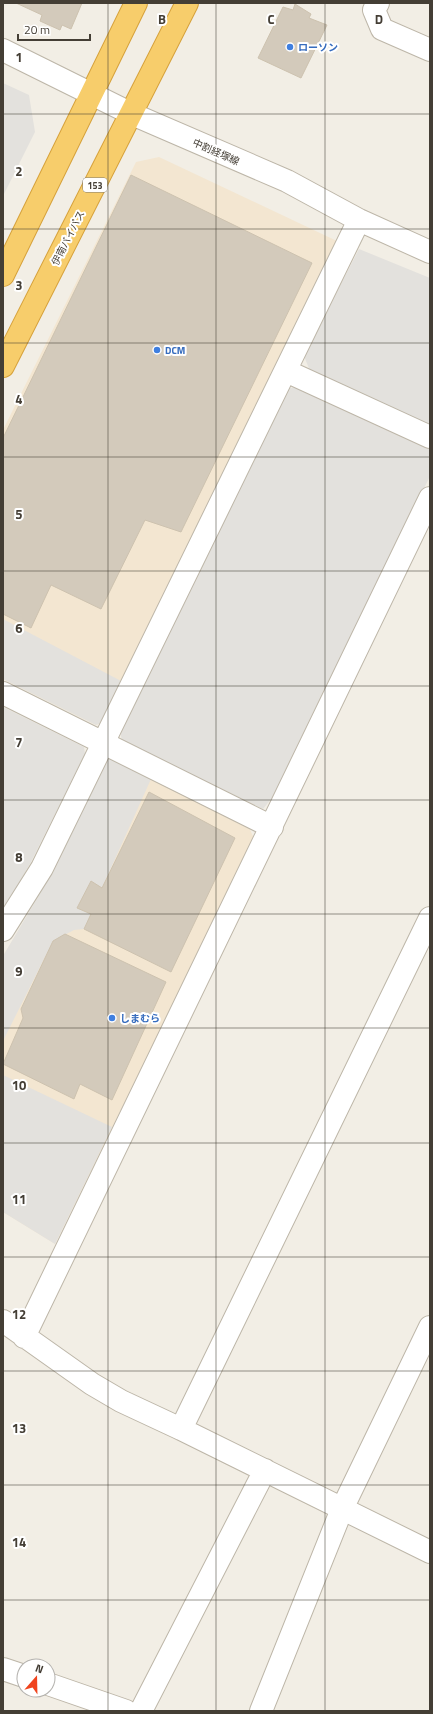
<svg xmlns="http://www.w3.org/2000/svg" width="433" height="1714" font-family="'Titillium Web','Noto Sans JP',sans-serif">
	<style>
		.commercial { fill: #f3e6d1 }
		.parking { fill: #e3e1dd }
		.building { fill: #d3cabb; stroke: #cdc2af }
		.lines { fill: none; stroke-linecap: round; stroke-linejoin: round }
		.minor-casing { stroke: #bdb6a8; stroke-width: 24 }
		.highway-casing { stroke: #d6a13b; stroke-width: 24 }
		.minor { stroke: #fff; stroke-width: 22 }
		.highway { stroke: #f7cd6b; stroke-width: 22 }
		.grid { fill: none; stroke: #443e35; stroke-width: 1; stroke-opacity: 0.55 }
		.shop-dot { fill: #3f7fe0; stroke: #fff; stroke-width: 1.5 }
		.labels { text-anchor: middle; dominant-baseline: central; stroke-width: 4; stroke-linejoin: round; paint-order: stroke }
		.shield { fill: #fff; stroke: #7c7872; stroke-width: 1 }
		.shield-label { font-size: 9px; font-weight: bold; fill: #443e35 }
		.shop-label { font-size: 10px; font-weight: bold; fill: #366cbe; stroke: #fff; text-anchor: start }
		.street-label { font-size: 10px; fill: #443e35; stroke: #fff }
		.grid-label { font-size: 13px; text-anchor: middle; font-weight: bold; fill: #443e35; stroke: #fff; stroke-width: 4; stroke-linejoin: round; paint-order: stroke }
	</style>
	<rect width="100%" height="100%" fill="#f2eee5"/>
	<!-- commercial -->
	<path class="commercial" d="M159,157L339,242L104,722L96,725L3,679V430L136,162Z
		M108,758L249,827L254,839L55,1244L3,1212V956L51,877Z"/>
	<!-- parking -->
	<path class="parking" d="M3,83L29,95L35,132L3,196Z
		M359,249L430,278V426L310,371L304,356Z
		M303,386L430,446V476L281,787L263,809L122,741L120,731L284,389Z
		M3,619L123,682L104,722L96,725L3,679Z
		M3,707L84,747L85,754L31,862L3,910Z
		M108,758L151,779L102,888L91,882L77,908L91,914L84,929L74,930L53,941L3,1041V956L54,870Z
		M3,1075L112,1127L55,1244L3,1212Z"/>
	<!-- building -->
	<path class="building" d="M16,3H82L71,29L62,25L60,30L40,21L42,15Z
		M295,4L311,14L309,18L327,25L301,78L258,58L283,7L293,10Z
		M131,175L312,263L181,532L145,520L101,609L51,585L31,628L3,614V438Z
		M149,792L235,838L171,972L84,929L91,914L77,908L91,881L102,888Z
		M65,934L166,982L112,1100L80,1084L74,1099L3,1064L23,1018L21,1009L53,941Z"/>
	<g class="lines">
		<defs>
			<path id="minor" d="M378,3L374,10L382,29L430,50
				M3,50L132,114L287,181L359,220L430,252
				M286,371L430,437
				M3,693L272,827
				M3,930L42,868L359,220
				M3,1321L92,1384L121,1401L181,1429L430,1552
				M24,1337L430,498
				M181,1429L430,918
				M3,1669L24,1676
				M48,1684L126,1711
				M141,1711L265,1470
				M261,1711L342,1509L430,1327"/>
			<path id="highway" d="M3,275L136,3
				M3,366L187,3"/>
		</defs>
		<!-- minor casing -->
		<use href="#minor" class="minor-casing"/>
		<!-- highway casing -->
		<use href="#highway" class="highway-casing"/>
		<!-- minor -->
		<use href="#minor" class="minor"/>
		<!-- highway -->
		<use href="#highway" class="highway"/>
	</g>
	<!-- grid -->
	<path class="grid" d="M108,3V1711M216,3V1711M325,3V1711M3,114H430M3,229H430M3,343H430M3,457H430M3,571H430M3,686H430M3,800H430M3,914H430M3,1028H430M3,1143H430M3,1257H430M3,1371H430M3,1485H430M3,1600H430"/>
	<!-- markers -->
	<g class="shop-dot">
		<circle cx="290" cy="47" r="4"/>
		<circle cx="157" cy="350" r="4"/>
		<circle cx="112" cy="1018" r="4"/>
	</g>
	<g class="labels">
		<!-- shield labels -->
		<rect class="shield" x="83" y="178" width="24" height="14" rx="3"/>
		<g class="shield-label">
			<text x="95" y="185">153</text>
		</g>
		<!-- shop labels -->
		<g class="shop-label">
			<text x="298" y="47">ローソン</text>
			<text x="165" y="350">DCM</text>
			<text x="120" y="1018">しまむら</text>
		</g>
		<!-- street labels -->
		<g class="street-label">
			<text transform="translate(216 152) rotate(24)">中割経塚線</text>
			<text transform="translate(68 238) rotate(-63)">伊南バイパス</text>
		</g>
	</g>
	<g class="grid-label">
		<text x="162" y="24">B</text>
		<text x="271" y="24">C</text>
		<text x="379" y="24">D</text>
		<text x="19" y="62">1</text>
		<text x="19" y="176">2</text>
		<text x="19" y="290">3</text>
		<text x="19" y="404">4</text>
		<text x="19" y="519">5</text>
		<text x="19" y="633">6</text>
		<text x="19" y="747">7</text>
		<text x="19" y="862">8</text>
		<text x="19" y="976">9</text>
		<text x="19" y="1090">10</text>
		<text x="19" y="1204">11</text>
		<text x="19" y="1319">12</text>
		<text x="19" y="1433">13</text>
		<text x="19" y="1547">14</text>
	</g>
	<!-- border -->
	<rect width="433" height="1714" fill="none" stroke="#443e35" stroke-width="8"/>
	<!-- north arrow -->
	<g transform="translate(36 1678) rotate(20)"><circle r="19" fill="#ffffff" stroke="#b4b2ae"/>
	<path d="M0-3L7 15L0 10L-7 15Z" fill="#f0441e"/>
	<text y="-6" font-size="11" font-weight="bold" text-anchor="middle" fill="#443e35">N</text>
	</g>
	<!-- scale -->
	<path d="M18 34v6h72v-6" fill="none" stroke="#443e35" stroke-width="2"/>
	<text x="24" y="34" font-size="12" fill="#443e35" stroke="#ffffff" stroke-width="3" paint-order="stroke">20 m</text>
</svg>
